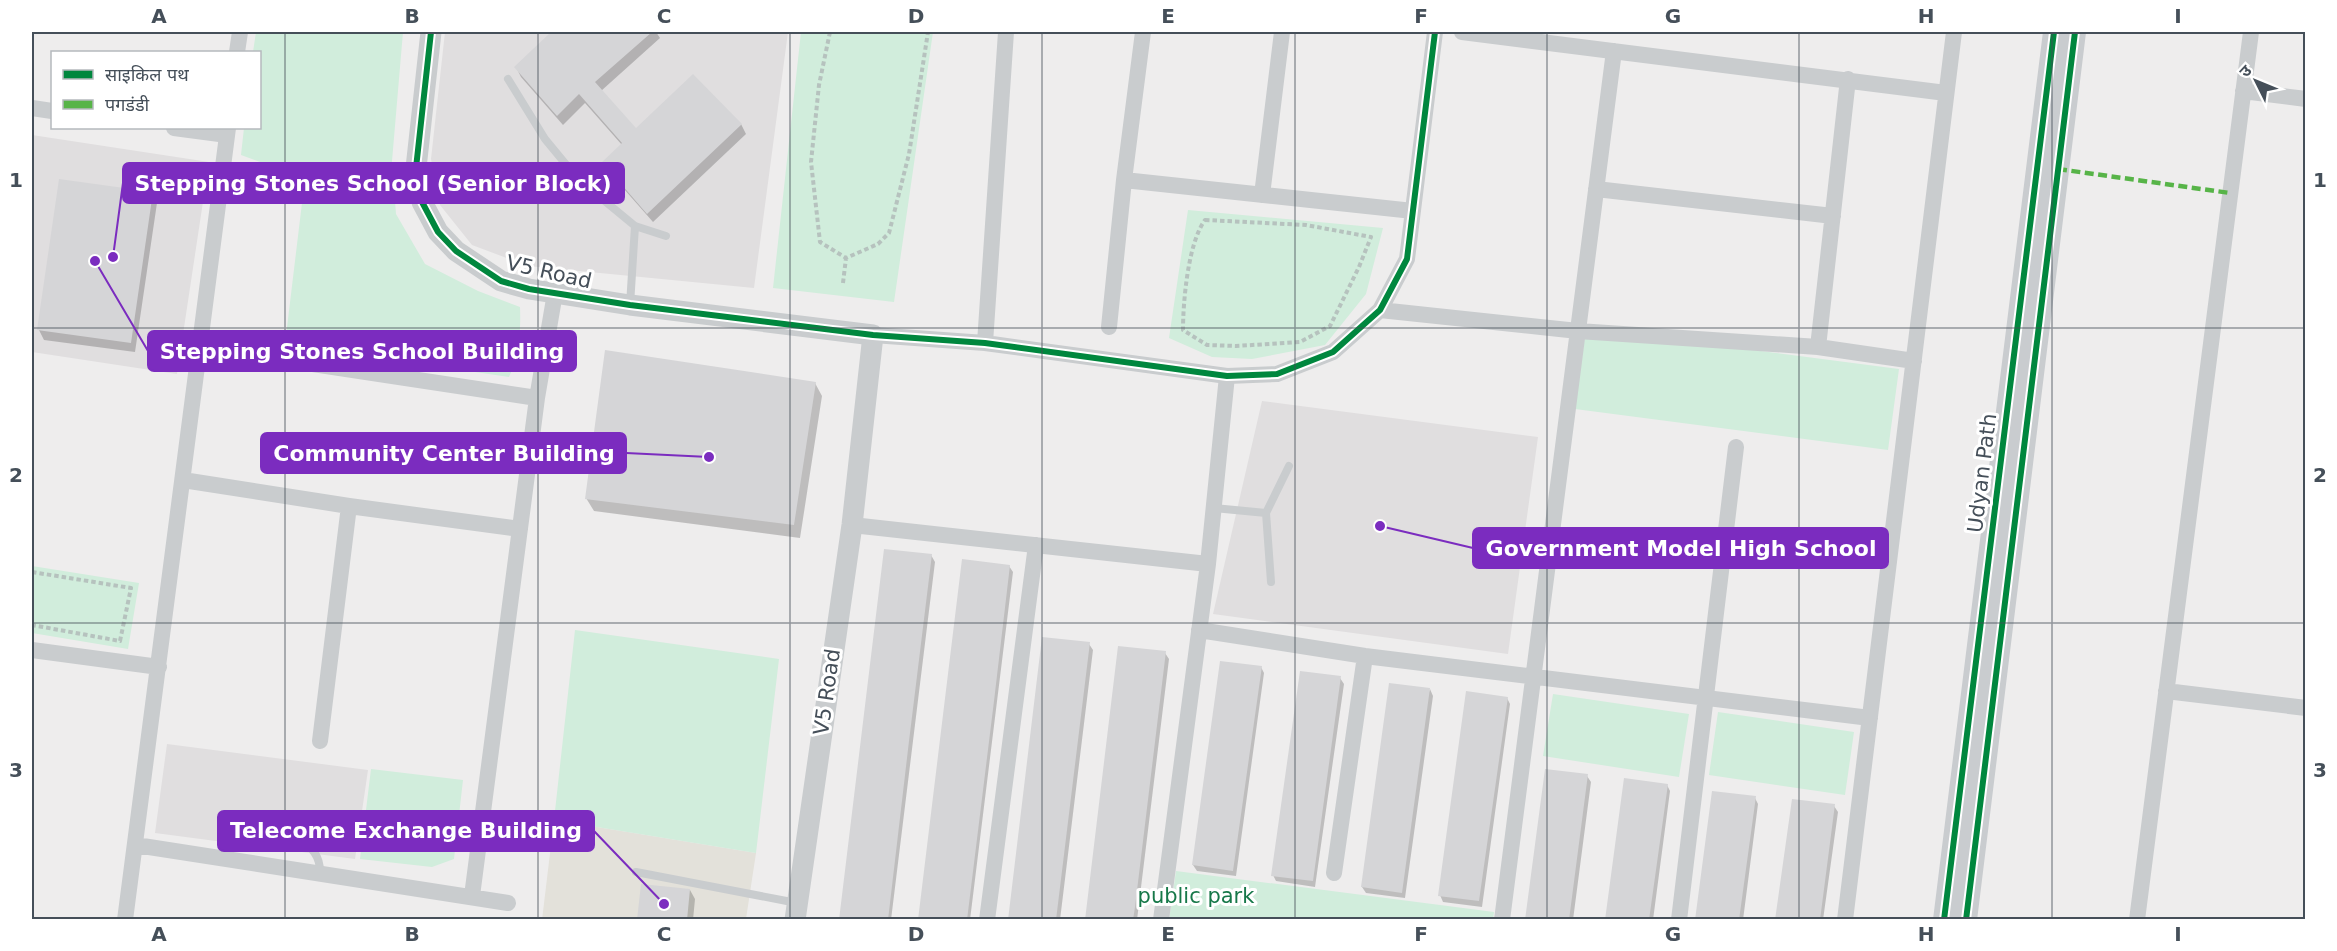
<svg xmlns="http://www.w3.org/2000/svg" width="2337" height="951" font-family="'DejaVu Sans','Noto Sans Devanagari',sans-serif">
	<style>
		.commercial { fill: #e3e1da }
		.education { fill: #e0dedf }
		.green { fill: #d1eddc }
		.shadow { fill: #0003 }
		.building { fill: #d5d5d7 }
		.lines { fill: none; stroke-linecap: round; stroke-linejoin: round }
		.path { stroke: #b6c2be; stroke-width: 4; stroke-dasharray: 4.5 3; stroke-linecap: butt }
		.service { stroke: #c9ccce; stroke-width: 8 }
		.minor { stroke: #c9ccce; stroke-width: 16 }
		.tertiary { stroke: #c9ccce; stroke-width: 21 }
		.secondary { stroke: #c9cccf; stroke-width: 22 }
		.quiet { stroke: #57b448; stroke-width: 4.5; stroke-dasharray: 9 4.5; stroke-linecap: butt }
		.cycleway-casing { stroke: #fff; stroke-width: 10 }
		.cycleway { stroke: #00873e; stroke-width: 6 }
		.grid { fill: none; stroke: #454f59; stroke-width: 1.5; stroke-opacity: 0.55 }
		.labels { text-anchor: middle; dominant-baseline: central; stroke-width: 6; stroke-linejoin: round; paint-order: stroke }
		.street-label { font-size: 21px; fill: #454f59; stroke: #fff }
		.park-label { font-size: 21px; fill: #177849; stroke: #fff }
		.leader { fill: none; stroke: #7b2cbf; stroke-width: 2 }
		.callout-dot { fill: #7b2cbf; stroke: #fff; stroke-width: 2 }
		.callout { fill: #7b2cbf; stroke: #7b2cbf; stroke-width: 2 }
		.callout-label { font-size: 22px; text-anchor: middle; font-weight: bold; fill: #fff }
		.neatline { fill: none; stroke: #454f59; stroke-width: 2 }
		.grid-label { font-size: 20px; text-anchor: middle; font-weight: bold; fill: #454f59 }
	</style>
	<rect width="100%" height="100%" fill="#eeeded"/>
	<!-- commercial -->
	<path class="commercial" d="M554,820L756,853L746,919L542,920Z"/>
	<!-- education -->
	<path class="education" d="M445,32H788L754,288L528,266L472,245L440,205L431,159Z
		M32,135L209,162L177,374L32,352Z
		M1262,401L1538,437L1508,654L1213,614Z
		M167,744L368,770L355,859L155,833Z"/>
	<!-- green -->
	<path class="green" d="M256,32H403L392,161L396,214L425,264L478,291L520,307C521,330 519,356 509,377L285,344L305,178L241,155L244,128H260V52H253Z
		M801,32H933L894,302L773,288Z
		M1188,210L1383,228L1366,294L1325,345L1252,359L1212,357L1169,338Z
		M1586,328L1899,369L1888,450L1575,409Z
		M32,566L139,583L128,649L32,633Z
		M575,630L779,659L756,853L554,820Z
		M1553,694L1689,714L1679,777L1543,756Z
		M1718,712L1854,732L1845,795L1709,775Z
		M371,769L463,780L454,859L432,867L360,859Z
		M1176,871L1494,912L1493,920H1169Z"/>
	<!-- shadow -->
	<path class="shadow" d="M553,32H656L660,38L601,91L636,130L741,124L746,134L653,222L609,172L603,163L622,145L585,103L563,125L521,77L516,67Z
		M152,193L157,203L135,352L44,340L39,330Z
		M815,383L822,396L800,538L594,511L586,498Z
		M931,555L935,562L891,920H840Z
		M1009,566L1013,572L970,920H920Z
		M1089,644L1093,650L1060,920H1009Z
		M1165,653L1169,659L1137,920H1086Z
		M1261,667L1264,673L1236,876L1197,871L1193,865Z
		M1340,678L1344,684L1315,887L1276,881L1273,875Z
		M1430,689L1433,696L1405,898L1366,893L1362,887Z
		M1507,698L1510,704L1482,907L1443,902L1440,895Z
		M1587,776L1591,782L1573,920H1527Z
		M1667,785L1670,791L1653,920H1607Z
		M1755,798L1758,804L1743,920H1696Z
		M1834,806L1838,812L1823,920H1777Z
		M690,890L695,899L693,920H639Z"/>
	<!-- building -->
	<path class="building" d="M551,32H652L595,82L636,128L693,74L742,124L647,214L602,162L622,143L579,94L557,116L514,67Z
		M59,179L153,192L131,343L37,330Z
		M605,350L816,382L794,525L585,499Z
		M884,549L932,554L909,741L888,920H839Z
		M962,559L1010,565L994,701L967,920H918Z
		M1042,637L1090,642L1056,920H1008Z
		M1118,646L1166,651L1135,907L1133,920H1085Z
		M1220,661L1262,666L1233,871L1192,865Z
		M1300,671L1341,676L1313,881L1271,876Z
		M1389,683L1430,688L1402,893L1361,887Z
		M1466,691L1508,697L1479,901L1438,896Z
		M1545,769L1588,774L1569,920H1525Z
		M1624,778L1668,784L1649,920H1605Z
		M1712,791L1756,796L1739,920H1695Z
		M1792,799L1835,804L1820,920H1775Z
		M641,884L690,889L687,920H637Z"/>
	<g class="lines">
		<!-- path -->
		<path class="path" d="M830,32L819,85L811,162L820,242L846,258L878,244L889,233L909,154L928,32
			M1205,220L1306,225L1371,237L1359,267L1330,326L1300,342L1236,346L1207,345L1183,330C1183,302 1188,243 1205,220Z
			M843,283L846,258
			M32,572L131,588L120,641L32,625"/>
		<!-- service -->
		<path class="service" d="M508,79L545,139L578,179L635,226L666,236
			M630,305L635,226
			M1214,508L1266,513L1289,466
			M1266,513L1271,582
			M239,829C269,834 321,832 320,873
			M636,872L797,903"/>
		<!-- minor -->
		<path class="minor" d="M1462,32L1946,93
			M237,52L240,32
			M2243,91L2306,99
			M32,108L52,111
			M174,128L227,135
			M1124,180L1413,211
			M1596,189L1833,216
			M1262,195L1282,32
			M1380,310L1578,331L1818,347L1914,361
			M1109,327L1124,180L1143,32
			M873,335L985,343L1227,376L1277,374L1333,352L1380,310L1407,259L1435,32
			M985,343L1006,32
			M200,347L537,398
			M1818,347L1848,79
			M183,480L349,506L520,529
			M852,525L1208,564
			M1199,630L1365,656L1870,718
			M32,650L159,667
			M2166,691L2306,708
			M320,741L349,506
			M136,845L508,903
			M1334,873L1365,656
			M472,896L537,398L555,293
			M125,920L228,128
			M987,920L1036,545
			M1161,920L1208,564L1227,376
			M1502,920L1614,51
			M1679,920L1736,447
			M1845,920L1954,32
			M2137,920L2251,32"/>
		<!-- tertiary -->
		<path class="tertiary" d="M431,32L416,168L422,202L438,232L456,251L501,281L529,289L630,305L873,335L852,525L795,920"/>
		<!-- secondary -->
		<path class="secondary" d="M1944,920L2054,32
			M1966,920L2075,32"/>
		<!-- quiet -->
		<path class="quiet" d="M2058,169L2230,193"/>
		<defs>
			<path id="cycleway" d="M431,32L416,168L422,202L438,232L456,251L501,281L529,289L630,305L873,335L985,343L1227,376L1277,374L1333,352L1380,310L1407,259L1435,32
				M1944,920L2054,32
				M1966,920L2075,32"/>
		</defs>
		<!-- cycleway casing -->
		<use href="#cycleway" class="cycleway-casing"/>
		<!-- cycleway -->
		<use href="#cycleway" class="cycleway"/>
	</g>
	<!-- grid -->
	<path class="grid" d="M285,32V920M538,32V920M790,32V920M1042,32V920M1295,32V920M1547,32V920M1799,32V920M2052,32V920M32,328H2306M32,623H2306"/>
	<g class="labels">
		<!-- street labels -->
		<g class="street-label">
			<text transform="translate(549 272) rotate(13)">V5 Road</text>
			<text transform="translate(1982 473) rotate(-83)">Udyan Path</text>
			<text transform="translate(827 692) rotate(-82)">V5 Road</text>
		</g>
		<!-- park labels -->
		<g class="park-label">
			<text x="1196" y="896">public park</text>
		</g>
	</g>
	<!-- callouts -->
	<path class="leader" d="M113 257L123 183M95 261L148 351M709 457L626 453M1380 526L1473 548M664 904L594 831"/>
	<g class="callout-dot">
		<circle cx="113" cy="257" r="6"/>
		<circle cx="95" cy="261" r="6"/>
		<circle cx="709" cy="457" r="6"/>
		<circle cx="1380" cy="526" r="6"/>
		<circle cx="664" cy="904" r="6"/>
	</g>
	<g class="callout">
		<rect x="123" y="163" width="501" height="40" rx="6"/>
		<rect x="148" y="331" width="428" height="40" rx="6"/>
		<rect x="261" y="433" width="365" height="40" rx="6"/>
		<rect x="1473" y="528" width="415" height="40" rx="6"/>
		<rect x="218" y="811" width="376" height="40" rx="6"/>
	</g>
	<g class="callout-label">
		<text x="373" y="191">Stepping Stones School (Senior Block)</text>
		<text x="362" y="359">Stepping Stones School Building</text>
		<text x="444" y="461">Community Center Building</text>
		<text x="1681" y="556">Government Model High School</text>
		<text x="406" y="838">Telecome Exchange Building</text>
	</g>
	<!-- border -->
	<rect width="2337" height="951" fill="none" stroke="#ffffff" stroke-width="66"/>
	<!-- legend -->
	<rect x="51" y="51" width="210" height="78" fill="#ffffff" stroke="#b5b9bd" stroke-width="1.5"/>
	<rect x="63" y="70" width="30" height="9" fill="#00873e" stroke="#b5b9bd" stroke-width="1.5"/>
	<text x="105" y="81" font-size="18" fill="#454f59">साइकिल पथ</text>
	<rect x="63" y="100" width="30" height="9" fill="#57b448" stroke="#b5b9bd" stroke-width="1.5"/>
	<text x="105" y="111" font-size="18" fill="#454f59">पगडंडी</text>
	<!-- north arrow -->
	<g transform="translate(2256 81) rotate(313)" stroke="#ffffff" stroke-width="4.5" paint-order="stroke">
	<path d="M0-4.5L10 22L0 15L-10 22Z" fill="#454f59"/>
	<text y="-9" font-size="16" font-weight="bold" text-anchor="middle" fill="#454f59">उ</text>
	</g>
	<rect x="33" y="33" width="2271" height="885" class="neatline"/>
	<g class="grid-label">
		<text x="159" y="23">A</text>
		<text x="412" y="23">B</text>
		<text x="664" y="23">C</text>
		<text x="916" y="23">D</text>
		<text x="1168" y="23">E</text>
		<text x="1421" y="23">F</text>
		<text x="1673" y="23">G</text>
		<text x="1926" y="23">H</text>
		<text x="2178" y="23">I</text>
		<text x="16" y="187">1</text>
		<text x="2320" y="187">1</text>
		<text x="16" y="482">2</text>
		<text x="2320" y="482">2</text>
		<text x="16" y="777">3</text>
		<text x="2320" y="777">3</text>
		<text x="159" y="941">A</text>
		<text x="412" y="941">B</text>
		<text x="664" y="941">C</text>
		<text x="916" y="941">D</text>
		<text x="1168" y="941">E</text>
		<text x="1421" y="941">F</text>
		<text x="1673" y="941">G</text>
		<text x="1926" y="941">H</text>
		<text x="2178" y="941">I</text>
	</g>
</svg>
